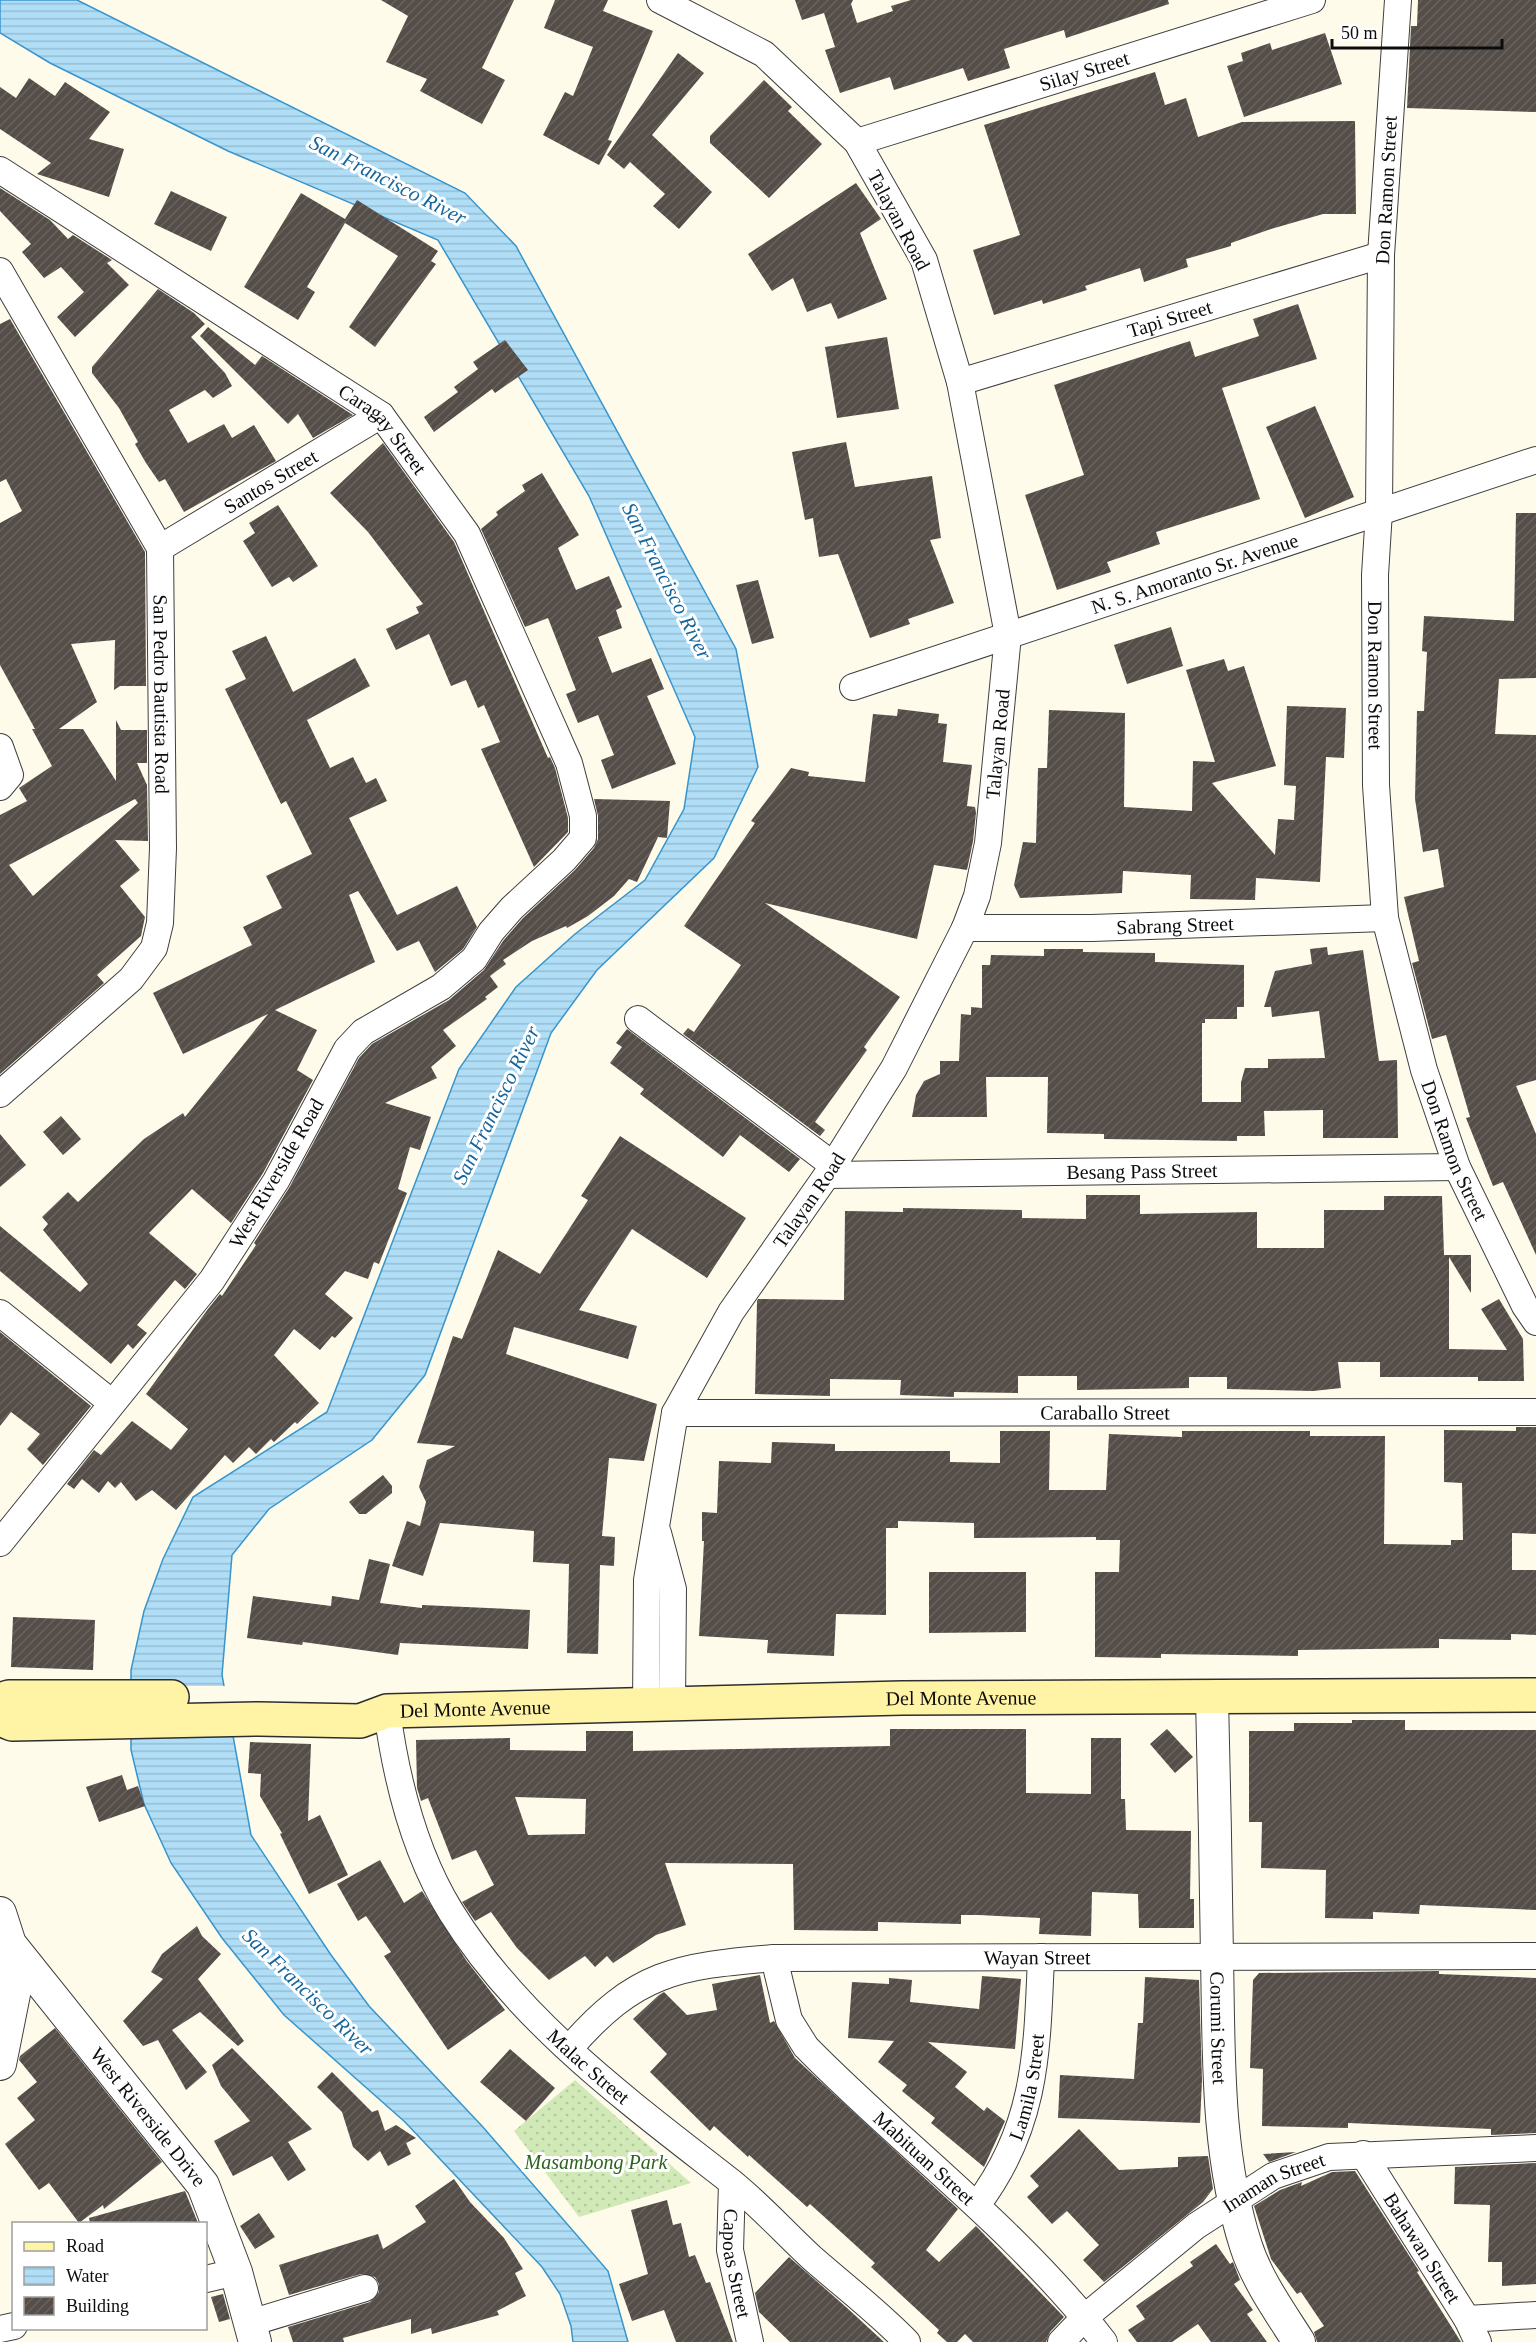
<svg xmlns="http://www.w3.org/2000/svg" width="1536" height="2342" font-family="Georgia,serif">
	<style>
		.grass { fill: url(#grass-dots) }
		.water { fill: url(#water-rules); stroke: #3795cd; stroke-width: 1.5 }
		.pier { fill: #fffbeb }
		.building { fill: url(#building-hatch); fill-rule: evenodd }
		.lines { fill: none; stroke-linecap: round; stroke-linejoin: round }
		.minor-casing { stroke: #3f3f3f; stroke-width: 28 }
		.tertiary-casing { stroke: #3f3f3f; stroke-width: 34 }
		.secondary-casing { stroke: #2e2e2e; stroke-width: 36 }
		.minor { stroke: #fff; stroke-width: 26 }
		.tertiary { stroke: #fff; stroke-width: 32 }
		.secondary { stroke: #fff3a6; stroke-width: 33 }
		.labels { text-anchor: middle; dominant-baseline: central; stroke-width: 6; stroke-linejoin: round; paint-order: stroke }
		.street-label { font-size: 20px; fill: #0c0c0c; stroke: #fff }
		.park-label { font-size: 20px; font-style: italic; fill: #2d631d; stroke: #fff }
		.water-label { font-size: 21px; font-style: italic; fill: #16669d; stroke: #fff }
	</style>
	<defs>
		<pattern id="grass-dots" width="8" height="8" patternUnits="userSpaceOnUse" patternTransform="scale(1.5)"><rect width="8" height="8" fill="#d1e9b6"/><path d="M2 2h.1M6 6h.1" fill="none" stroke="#b2c79b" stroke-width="1.8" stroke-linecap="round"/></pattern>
		<pattern id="water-rules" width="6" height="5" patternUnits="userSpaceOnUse" patternTransform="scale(1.5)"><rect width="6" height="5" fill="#b0def6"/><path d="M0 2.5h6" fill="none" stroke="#96bdd2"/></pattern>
		<pattern id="building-hatch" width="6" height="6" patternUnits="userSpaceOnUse" patternTransform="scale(1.5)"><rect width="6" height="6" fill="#554d48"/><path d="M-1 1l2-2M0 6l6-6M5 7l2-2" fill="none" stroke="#68625e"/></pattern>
	</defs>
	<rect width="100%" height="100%" fill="#fffbeb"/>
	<!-- grass -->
	<path class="grass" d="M575,2080L691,2183L579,2217L514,2131Z"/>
	<!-- water -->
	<path class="water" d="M0,0H77L465,193L516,246L736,649L758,767L714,858L597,970L551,1033L425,1375L372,1440L269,1509L232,1555L222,1675L251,1835L331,1955L369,2006L482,2126L608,2271L628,2342H573L571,2326L560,2294L542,2267L405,2122L284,2015L222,1938L171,1863L144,1804L131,1750V1670L144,1611L163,1559L193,1497L327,1412L459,1069L516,987L575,934L645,880L684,809L695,737L589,496L438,240L228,151L50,63L0,33Z"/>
	<!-- pier -->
	<path class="pier" d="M128,1686H227L236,1730Z"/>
	<!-- building -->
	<path class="building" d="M381,0H514L482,68L505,80L482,124L420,91L427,79L386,62L408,16Z
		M555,0H608L603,11L653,31L608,140L612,141L599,165L543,135L565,92L573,96L593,47L544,28Z
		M795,0H853L851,4L857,23L893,11L891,6L911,0H1168L1169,4L1066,38L1064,30L1004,49L1010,68L968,81L963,68L894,90L890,77L840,93L825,50L835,47L824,13L802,20Z
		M1418,0H1536V112L1407,108L1411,26H1417Z
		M1325,33L1342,84L1244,117L1227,66L1243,61L1241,53L1270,43L1272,50Z
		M678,53L704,73L652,135L712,192L679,229L653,206L665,194L630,162L624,169L607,155Z
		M1155,72L1165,105L1186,98L1198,137L1242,122L1355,121L1356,214H1323L1271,229L1231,243V246L1186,259L1188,267L1144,282L1140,268L1085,286L1087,290L1043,304L1042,300L994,315L973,250L1020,235L984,125Z
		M29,78L55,96L65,82L110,112L89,139L124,149L109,197L37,174L51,163L0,129V87L16,98Z
		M764,80L792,107L788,111L822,144L769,198L710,143V136Z
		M856,183L881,219L860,233L887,299L838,319L831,303L807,312L793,278L772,291L748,254Z
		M0,188L50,220L68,239L73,235L112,260L107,263L129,285L75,337L57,317L84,292L61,267L44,278L22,252L31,244L0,211Z
		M171,191L227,217L211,251L154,224Z
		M301,193L345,219L357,200L438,251L431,261L436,264L375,347L349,327L398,256L345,223L307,287L315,292L298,320L244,287Z
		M158,289L194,313L205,324L191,337L225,373L232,386L213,398L205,390L169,410L188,443L224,424L232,438L254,425L276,461L184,512L165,479L159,482L146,463L135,444L138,442L119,408L92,373V367Z
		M1298,304L1317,359L1222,388L1260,499L1156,532L1160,544L1107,562L1111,572L1057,590L1025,495L1084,475L1054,385L1190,341L1195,357L1259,336L1253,319Z
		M10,319L145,552L146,686H120L114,690L115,640L71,644L97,702L59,729H83L116,781V720L121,730H147V763H137L147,785L148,841L115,840L140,870L120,886L145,917L141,936L97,975L104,983L0,1074V815L27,801L19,788L52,766L32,729H35L0,665V523L22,511L6,479L0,482V324ZM135,799L138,803L33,896L9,865Z
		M208,327L255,365L262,356L353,415L313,438L298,414L288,424L200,336Z
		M887,337L899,409L837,418L825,347Z
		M505,340L528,370L495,393L492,389L434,432L424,417L458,392L454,387L478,369L473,362Z
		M1315,406L1354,497L1305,518L1266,427Z
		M846,442L855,487L932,476L941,538L930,540L954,603L908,619L910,624L870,638L838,554L819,557L813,518L805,520L792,452Z
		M383,443L454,542L548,758L550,757L555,768L568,818V832L534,867L481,749L500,742L484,705L478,708L466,680L451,686L429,634L396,650L386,629L419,613L416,607L423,604L368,532L330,493Z
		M542,473L579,535L558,548L576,590L609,576L622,607L616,610L622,628L598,637L612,673L651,658L664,689L647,696L676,764L612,789L601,760L614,755L598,715L578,723L566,694L576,690L548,618L525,627L481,529L498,515L496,512L525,491L522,485Z
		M278,505L318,566L293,582L289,577L272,587L243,541L255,533L249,523Z
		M1516,513H1536V678L1499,679L1495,734L1536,735V1080L1516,1086L1536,1134V1255L1503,1182L1493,1186L1466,1118L1470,1117L1446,1035L1432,1039L1412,963L1419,961L1404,897L1444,887L1438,849L1423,852L1415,799L1417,711H1424L1427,652L1422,651L1424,616L1514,621Z
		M758,580L774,638L752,644L736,585Z
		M1171,627L1183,666L1127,684L1114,645Z
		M266,636L293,692L355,658L370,686L307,720L330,768L353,757L366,783L376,778L387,801L349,818L397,915L457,886L477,927L463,949L435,972L419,941L397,951L358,891L349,895L375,962L275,1010L317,1030L297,1070L313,1080L263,1173L231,1223L192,1189L149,1233L197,1274L185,1289L175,1280L137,1325L147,1333L133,1349L128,1344L111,1364L0,1271V1226L80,1292L88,1284L43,1230L48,1224L42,1217L68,1192L78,1202L144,1139L183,1113L185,1117L268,1014L183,1054L153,993L252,945L243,927L282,908L266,876L312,854L286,801L281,804L225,689L246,679L232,651Z
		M1224,659L1228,671L1244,666L1276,766L1212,783L1275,855L1278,819L1294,820L1296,786L1284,785L1287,706L1346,708L1344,758L1326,757L1320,882L1256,878L1255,900L1190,899L1191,875L1123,871L1122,893L1020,898L1014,885L1023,842L1036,843L1038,768H1047L1049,710L1125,713L1124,807L1192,811L1193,761L1215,762L1186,670Z
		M898,709L939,714L938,723L947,724L943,762L972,765L967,806L975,807L976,813L973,841L967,870L934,865L917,939L765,903L900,997L864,1047L867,1050L815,1122L825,1130L820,1136L683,1034L688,1028L694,1032L741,965L684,926L755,823L751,821L791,768L809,772L808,776L865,782L873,714L897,716Z
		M594,799L670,801L667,838L658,837L637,882L629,879L614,896L588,916L567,928L566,926L532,941L503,960L506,964L490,976L498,987L485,997L487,999L443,1030L456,1046L431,1067L437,1078L385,1103L431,1117L420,1150L410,1147L398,1189L407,1193L379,1264L374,1262L368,1279L345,1271L325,1294L353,1318L335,1338L332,1336L320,1350L294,1329L274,1355L319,1403L297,1424L295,1422L274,1442L271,1439L256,1454L249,1447L233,1463L225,1455L176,1510L152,1490L136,1501L121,1482L115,1488L108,1481L99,1493L82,1479L74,1489L67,1484L94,1450L101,1455L132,1421L171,1450L188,1429L146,1394L208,1309L220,1294L222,1296L256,1245L254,1243L289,1188L359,1058L372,1044L449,1000L484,970L503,941L523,918L575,870L594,848L598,839V816Z
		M1327,947L1328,955L1363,950L1379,1061L1397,1060L1398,1138H1323V1110L1264,1111L1265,1136H1237V1141L1104,1139V1134L1047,1133L1048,1077H986L987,1117H912L916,1095L924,1081L940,1074V1061H959L961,1014L971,1015V1007L982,1008V965H990L991,955L1044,956V949H1083V952L1155,953V962L1244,965V1007H1237V1019H1205V1023H1202V1102H1241V1082L1245,1068H1268V1059L1325,1058L1319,1011L1272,1017L1271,1007H1264L1275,971L1312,964L1310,949Z
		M627,1029L800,1159L789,1172L740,1135L723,1157L640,1094L644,1089L610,1063L622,1047L616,1043Z
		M61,1116L81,1139L63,1155L43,1132Z
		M0,1134L26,1165L0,1187Z
		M620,1136L746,1218L707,1278L632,1229L579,1310L637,1326L628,1359L514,1327L506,1354L657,1404L644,1461L609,1458L602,1536L615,1537L614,1566L600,1565L598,1654L567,1653L569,1564L533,1562L534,1531L440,1523L423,1576L392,1566L407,1521L420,1526L426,1502L419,1487L427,1460L455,1446L417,1443L453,1336L462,1339L498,1250L540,1274L588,1200L581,1196Z
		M1086,1195H1140V1214L1257,1212V1248H1324V1210H1384V1196H1442L1444,1255H1471V1293L1449,1257V1349L1507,1350L1481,1309L1499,1299L1523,1339L1524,1381H1478V1377H1380V1362H1338L1341,1388L1313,1391L1227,1389V1377H1189V1388L1077,1390V1376H1018V1393L954,1392V1397L900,1395L901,1380L830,1379V1396L755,1394L757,1301L758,1299L844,1300L845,1211L903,1212V1208L1022,1210V1218L1086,1219Z
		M0,1332L91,1406L43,1465L27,1449L40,1434L11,1412L0,1426Z
		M1516,1427H1536V1534L1512,1533V1570H1536V1635L1511,1634V1640L1439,1639V1648L1298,1650V1656L1161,1654V1658L1095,1657V1572H1119L1120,1540H1096V1537L974,1538V1523L898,1521V1528H886V1615L836,1614L834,1656L767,1653L768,1640L699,1636L704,1541H702V1512L717,1513L719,1461L771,1463L772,1442L835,1444V1451H950V1462L1000,1463V1431H1050L1049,1490H1106L1109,1434L1182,1437V1431H1310V1436H1385L1384,1544L1451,1545V1540H1463L1462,1483L1444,1482V1430L1516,1431Z
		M383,1475L392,1486V1493L366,1514H359L349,1502Z
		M369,1559L390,1564L380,1603L422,1608V1605L530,1610L528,1649L400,1643L398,1655L303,1642L302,1645L247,1638L253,1596L331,1606L332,1596L359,1600Z
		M929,1572H1026V1632L929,1633Z
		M13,1617L95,1620L93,1670L11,1667Z
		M1352,1720H1405V1730H1536V1910L1420,1905L1419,1914L1373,1912V1919L1325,1918L1326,1870L1261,1868L1262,1822H1249V1731H1294V1723H1352Z
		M890,1729H1026V1793L1091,1794V1738H1121V1799H1125L1126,1830L1191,1831L1190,1899H1194V1928H1139L1138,1894L1092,1892L1091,1936L1039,1934L1040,1918L979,1915H961V1924L878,1922V1931L794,1930L793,1864L665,1863L686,1925L656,1935L613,1963L607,1956L595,1967L585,1956L549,1980L517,1948L491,1912L475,1921L462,1902L494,1885L476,1850L452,1860L428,1798L421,1801L417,1788L416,1740L510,1738V1750L586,1751V1731H633V1751L890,1746ZM515,1797L586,1799L585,1834L528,1835Z
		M1167,1729L1193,1757L1175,1773L1150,1744Z
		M250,1742L311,1744L308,1821L320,1815L348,1875L309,1894L280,1834L282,1833L260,1796L261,1774L248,1773Z
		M122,1775L127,1790L138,1786L145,1806L99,1822L86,1787Z
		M380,1860L404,1903L422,1891L466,1960L505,2010L448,2050L384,1956L391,1952L366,1916L358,1921L337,1884Z
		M197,1926L202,1936L221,1954L198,1979L244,2041L238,2046L200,2012L172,2030L207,2072L186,2090L158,2040L143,2046L123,2021L163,1979L151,1972L162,1954Z
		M1439,1971V1974L1536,1978V2133L1491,2135V2129L1348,2123V2128L1262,2126L1263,2069L1250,2068L1253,1980L1259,1973Z
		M760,1975L770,2023L774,2021L795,2058L958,2209L926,2250L939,2262L976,2226L1064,2317L1050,2332L1046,2342H973L965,2334L957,2342H947L937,2333L939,2330L871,2267L875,2263L841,2232L810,2204L807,2207L749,2155L748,2157L714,2126L710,2131L650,2072L667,2054L633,2019L659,1995L664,1992L687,2015L717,2010L712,1984Z
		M982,1976L1021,1979L1015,2049L928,2042L967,2072L955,2087L984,2111L987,2107L1005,2121L984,2167L931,2123L935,2118L902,2091L907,2085L878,2062L894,2041L848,2038L852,1982L889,1984V1978L912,1980L910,2002L979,2009Z
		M1145,1977L1199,1980L1202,2080L1200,2123L1058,2118L1060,2075L1134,2079L1138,2023H1143Z
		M55,2028L162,2162L104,2209L103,2205L79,2223L49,2183L39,2190L5,2144L35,2120L17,2098L37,2082L19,2060L20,2056Z
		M232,2048L312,2129L288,2142L306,2170L288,2181L272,2156L233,2176L214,2141L250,2121L221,2086L212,2065Z
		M510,2049L555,2088L526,2121L480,2082Z
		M332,2072L372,2112L378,2110L385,2131L396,2125L416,2138L406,2143L411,2154L388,2166L380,2151L368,2161L353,2147L342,2112L317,2087Z
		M1079,2129L1119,2170L1178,2167V2157L1208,2156L1213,2189L1203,2202L1104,2282L1083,2260L1099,2245L1067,2211L1052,2224L1027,2197L1039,2186L1030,2176Z
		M1296,2152L1269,2162L1263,2154Z
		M1536,2163V2284L1502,2286V2262H1488L1490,2205L1454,2204L1455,2167Z
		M1355,2171L1419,2271L1417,2272L1461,2342H1317L1314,2332L1324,2326L1301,2292L1297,2294L1271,2259L1254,2206L1280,2190L1302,2182L1301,2186L1332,2172Z
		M454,2179L470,2202L504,2238L523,2269L515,2273L526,2296L497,2311L499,2315L432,2334L431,2328L411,2334V2319L343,2338L344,2342H293L288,2327L370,2302L379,2292V2284L375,2277L361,2274L289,2295L279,2265L378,2234L383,2249L426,2222L415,2206Z
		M185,2191L198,2223H90L89,2218Z
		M667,2200L673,2225L681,2223L689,2257L695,2255L706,2283L710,2282L733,2342H676L664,2310L632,2321L619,2284L648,2274L631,2210Z
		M259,2213L275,2237L255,2249L240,2226Z
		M1216,2244L1230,2264L1233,2262L1240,2280L1234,2284L1253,2310L1247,2314L1267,2342H1211L1198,2324L1172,2342H1137L1128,2330L1145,2319L1136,2306L1193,2266L1190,2262Z
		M789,2257L846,2307L884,2342H790L759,2312L755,2293Z
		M223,2294L230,2319L219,2322L211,2297Z"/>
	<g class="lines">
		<defs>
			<g id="minor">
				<path id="s1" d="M1398,0L1381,255L1379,511L1375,575L1376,785L1385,918L1424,1070L1457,1167L1525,1306L1536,1322"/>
				<path id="s2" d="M857,142L1312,0"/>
				<path id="s3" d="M0,170L381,415L467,534L569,763L583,816V838L564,860L512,908L491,932L474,959L441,987L363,1032L347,1049L276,1181L212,1280L0,1543"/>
				<path id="s4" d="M0,271L160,548L163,848L160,923L154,948L131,979L0,1094"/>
				<path id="s5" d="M960,382L1381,255"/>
				<path id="s6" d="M160,548L381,415"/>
				<path id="s7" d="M853,687L1536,460"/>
				<path d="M0,747L10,775L0,787"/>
				<path id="s8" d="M965,928H1092L1385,918"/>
				<path d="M638,1019L833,1165"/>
				<path id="s9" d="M827,1175L1457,1167"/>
				<path d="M0,1313L112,1403"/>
				<path id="s10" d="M675,1413L1536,1412"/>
				<path d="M658,1533L673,1589L672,1704"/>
				<path id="s11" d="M646,1705L647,1580L675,1413L731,1312L827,1175L894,1068L965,928L977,896L988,843L1008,635L960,382L924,260L857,142L764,54L660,0"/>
				<path id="s12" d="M387,1711C396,1778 415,1854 451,1912C519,2022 629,2102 730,2181C759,2204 785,2233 812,2258C844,2286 878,2312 907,2342"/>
				<path id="s13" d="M774,1958L789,2020L806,2047C904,2147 1018,2230 1104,2342"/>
				<path id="s14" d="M569,2049C635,1972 677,1966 774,1958L1536,1956"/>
				<path id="s15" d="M1363,2154L1467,2319L1478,2342"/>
				<path id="s16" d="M732,2183L730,2250L750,2342"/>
				<path id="s17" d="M977,2205C1037,2126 1037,2051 1041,1957"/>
				<path d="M206,2279L236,2272"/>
				<path d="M1467,2319L1536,2315"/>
				<path d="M250,2323L365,2288"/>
				<path d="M0,2329L14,2326"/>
				<path id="s18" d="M1061,2342L1085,2317L1196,2226L1273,2176L1329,2157L1536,2148"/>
			</g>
			<g id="tertiary">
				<path id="s19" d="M1212,1698C1214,1784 1216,1871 1217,1957C1219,2054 1216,2153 1246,2246C1257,2280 1280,2312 1299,2342"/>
				<path id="s20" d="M0,1913L10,1944L203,2185L236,2272L255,2342"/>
				<path d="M0,2064L15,1989L10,1944"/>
			</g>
			<g id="secondary">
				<path d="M0,1700L9,1697H172"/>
				<path id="s21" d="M0,1719L12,1724L259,1719L360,1721L387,1711L902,1698L1536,1695"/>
			</g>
		</defs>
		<!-- minor casing -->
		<use href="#minor" class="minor-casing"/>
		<!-- tertiary casing -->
		<use href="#tertiary" class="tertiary-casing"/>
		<!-- secondary casing -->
		<use href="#secondary" class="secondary-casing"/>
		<!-- minor -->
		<use href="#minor" class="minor"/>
		<!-- tertiary -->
		<use href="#tertiary" class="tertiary"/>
		<!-- secondary -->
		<use href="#secondary" class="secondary"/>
	</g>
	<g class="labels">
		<!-- street labels -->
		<g class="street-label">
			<text stroke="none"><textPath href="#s2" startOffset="238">Silay Street</textPath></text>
			<text transform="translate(1386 190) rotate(-87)">Don Ramon Street</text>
			<text transform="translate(899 220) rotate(62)">Talayan Road</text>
			<text stroke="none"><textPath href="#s5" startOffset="219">Tapi Street</textPath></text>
			<text stroke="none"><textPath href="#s3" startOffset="464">Caragay Street</textPath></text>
			<text stroke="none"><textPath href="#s6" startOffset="129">Santos Street</textPath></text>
			<text stroke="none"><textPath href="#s7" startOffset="360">N. S. Amoranto Sr. Avenue</textPath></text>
			<text stroke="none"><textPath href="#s1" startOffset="676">Don Ramon Street</textPath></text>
			<text stroke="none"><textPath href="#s4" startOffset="466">San Pedro Bautista Road</textPath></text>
			<text stroke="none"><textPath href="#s11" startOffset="1048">Talayan Road</textPath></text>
			<text stroke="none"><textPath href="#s8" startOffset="210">Sabrang Street</textPath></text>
			<text stroke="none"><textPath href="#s1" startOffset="1162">Don Ramon Street</textPath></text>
			<text stroke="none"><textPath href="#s9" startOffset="315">Besang Pass Street</textPath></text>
			<text transform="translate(276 1173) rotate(-60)">West Riverside Road</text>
			<text stroke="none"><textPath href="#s11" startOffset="546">Talayan Road</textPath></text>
			<text stroke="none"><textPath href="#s10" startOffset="430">Caraballo Street</textPath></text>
			<text stroke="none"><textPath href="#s21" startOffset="964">Del Monte Avenue</textPath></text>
			<text stroke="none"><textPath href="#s21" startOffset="478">Del Monte Avenue</textPath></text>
			<text stroke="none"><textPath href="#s14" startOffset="496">Wayan Street</textPath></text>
			<text stroke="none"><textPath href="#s19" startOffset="330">Corumi Street</textPath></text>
			<text stroke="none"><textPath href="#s12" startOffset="420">Malac Street</textPath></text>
			<text stroke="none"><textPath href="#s17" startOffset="130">Lamila Street</textPath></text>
			<text stroke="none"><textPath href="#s20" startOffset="254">West Riverside Drive</textPath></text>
			<text stroke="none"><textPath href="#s13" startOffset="258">Mabituan Street</textPath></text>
			<text stroke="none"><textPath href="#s18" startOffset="268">Inaman Street</textPath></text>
			<text stroke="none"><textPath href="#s15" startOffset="111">Bahawan Street</textPath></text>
			<text stroke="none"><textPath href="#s16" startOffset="81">Capoas Street</textPath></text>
		</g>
		<!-- park labels -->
		<g class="park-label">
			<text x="596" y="2162">Masambong Park</text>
		</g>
		<!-- water labels -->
		<g class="water-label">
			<text transform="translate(388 180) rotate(27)">San Francisco River</text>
			<text transform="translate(667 581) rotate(63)">San Francisco River</text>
			<text transform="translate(496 1105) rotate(-64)">San Francisco River</text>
			<text transform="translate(308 1992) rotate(44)">San Francisco River</text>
		</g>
	</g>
	<!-- legend -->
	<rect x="12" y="2222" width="195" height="108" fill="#ffffff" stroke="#9e9e9e" stroke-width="1.5"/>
	<rect x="24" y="2242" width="30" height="9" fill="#fff3a6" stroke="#9e9e9e" stroke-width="1.5"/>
	<text x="66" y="2252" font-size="18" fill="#0c0c0c">Road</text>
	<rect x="24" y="2267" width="30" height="18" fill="url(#water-rules)" stroke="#9e9e9e" stroke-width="1.5"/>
	<text x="66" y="2282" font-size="18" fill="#0c0c0c">Water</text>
	<rect x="24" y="2297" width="30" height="18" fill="url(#building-hatch)" stroke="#9e9e9e" stroke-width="1.5"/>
	<text x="66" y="2312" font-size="18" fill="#0c0c0c">Building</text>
	<!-- scale -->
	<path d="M1332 39v9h170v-9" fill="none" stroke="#0c0c0c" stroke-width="3"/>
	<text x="1341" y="39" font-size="18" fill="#0c0c0c" stroke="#ffffff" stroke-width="4.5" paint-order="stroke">50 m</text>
</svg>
